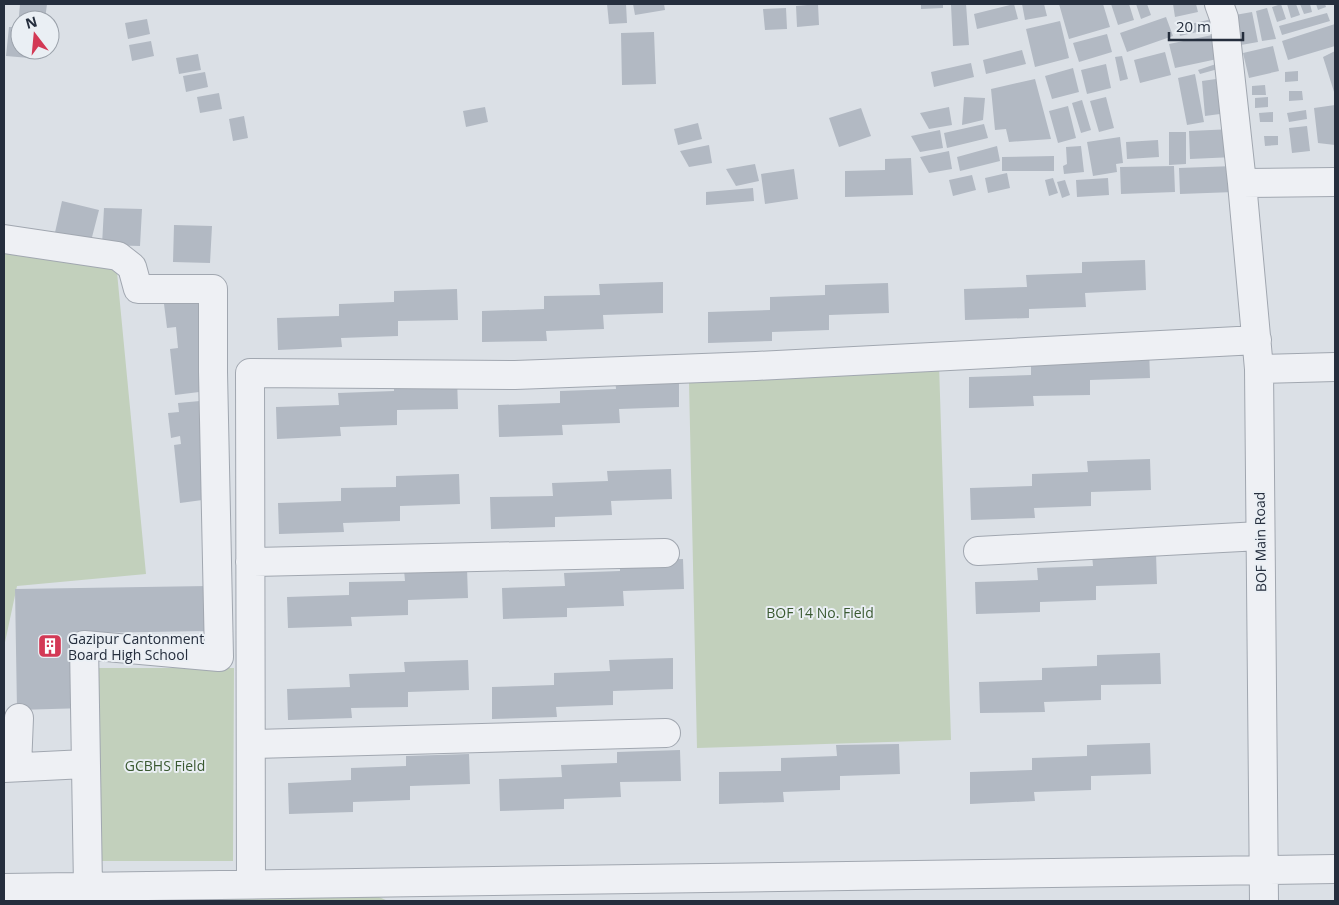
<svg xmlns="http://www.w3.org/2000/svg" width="1339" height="905" font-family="'Open Sans',sans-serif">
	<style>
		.green { fill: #c2d0bc }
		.building { fill: #b2b9c3 }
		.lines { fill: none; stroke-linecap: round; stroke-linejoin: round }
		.minor-casing { stroke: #a1a7b0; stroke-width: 30 }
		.minor { stroke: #eef0f4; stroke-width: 28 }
		.labels { text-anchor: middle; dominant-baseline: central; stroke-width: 4; stroke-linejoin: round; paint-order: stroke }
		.street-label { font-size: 14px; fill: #252e3d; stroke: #eaeff4 }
		.park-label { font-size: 14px; fill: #3a5931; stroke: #eaeff4 }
		.poi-label { font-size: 14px; fill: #252e3d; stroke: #eaeff4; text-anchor: start }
	</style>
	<rect width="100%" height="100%" fill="#dbe0e6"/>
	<!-- green -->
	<path class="green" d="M4,247L116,262L146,574L17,586L4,647Z
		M939,364L951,740L697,748L689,382Z
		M97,668H234L233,861H96Z
		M370,893L388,901H151Z"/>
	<!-- building -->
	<path class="building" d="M20,4H47L45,20H20V50H42L41,59L6,56L9,27H18Z
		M607,4H626L627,23L609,24Z
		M633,4H664L665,10L635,15Z
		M818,4L819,25L797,27L796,6Z
		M921,4H943V8L921,9Z
		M966,4L969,45L953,46L951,5Z
		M1014,4L1018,19L977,29L974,14Z
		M1022,4H1044L1047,16L1025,20Z
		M1059,4H1103L1110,27L1069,39Z
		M1111,4H1129L1134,20L1118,25Z
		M1136,4H1147L1151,15L1141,19Z
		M1173,4H1196L1198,12L1175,17Z
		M1281,4L1286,19L1277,22L1272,7Z
		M1287,4H1296L1300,15L1291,18Z
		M1300,4H1310L1312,12L1304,14Z
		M1316,4H1325L1326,7L1318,10Z
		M786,8L787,29L765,30L763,9Z
		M1267,8L1276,39L1262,41L1256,11Z
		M1252,12L1258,42L1241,45L1235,15Z
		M1327,13L1330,21L1282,35L1279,26Z
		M1166,17L1173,36L1127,52L1120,33Z
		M147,19L150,34L128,39L125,23Z
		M1212,19L1214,28L1180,36L1178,27Z
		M1060,21L1069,58L1035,67L1026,29Z
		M1335,24V46L1288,60L1282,41Z
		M654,32L656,84L622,85L621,33Z
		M1107,34L1112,52L1079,62L1073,43Z
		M1217,34L1222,58L1175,68L1169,44Z
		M151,41L154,56L132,61L129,45Z
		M1273,46L1279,71L1249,78L1243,53Z
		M1022,50L1026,64L986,74L983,60Z
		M1335,51V95L1323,57Z
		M1165,52L1171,75L1140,83L1134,60Z
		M198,54L201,70L179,74L176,58Z
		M1122,56L1128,79L1120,81L1115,57Z
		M971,63L974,77L934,87L931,72Z
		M1106,64L1111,88L1087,94L1081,70Z
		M1216,64L1218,69L1200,74L1198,70Z
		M1073,68L1079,92L1052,99L1045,76Z
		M1298,71V81L1285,82V72Z
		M205,72L208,87L186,92L183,76Z
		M1195,74L1204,122L1187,125L1178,78Z
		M1035,79L1051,139L1009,142L1006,129L995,130L991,89Z
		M1216,79L1220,114L1205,116L1202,81Z
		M1265,85L1266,95H1252V86Z
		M1289,91H1302L1303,100L1289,101Z
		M219,93L222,109L200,113L197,97Z
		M964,97L985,98L983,120L962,125Z
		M1106,97L1114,128L1099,132L1090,101Z
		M1268,97V107L1255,108V98Z
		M1082,100L1091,130L1081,133L1072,103Z
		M1335,105V145L1318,143L1314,108Z
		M1068,106L1076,138L1058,143L1049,111Z
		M485,107L488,122L466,127L463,111Z
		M949,107L952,125L929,129L920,113Z
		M861,108L871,136L839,147L829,118Z
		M1306,110L1307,119L1289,122L1287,113Z
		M1273,112V122H1260L1259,113Z
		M244,116L248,138L233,141L229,119Z
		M698,123L702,139L678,145L674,129Z
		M984,124L988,138L947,148L944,133Z
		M1307,126L1310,151L1292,153L1289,128Z
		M1233,129L1234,157L1190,159L1189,131Z
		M940,130L943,148L920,152L911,136Z
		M1169,132H1186V164L1169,165Z
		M1264,136H1278V145L1265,146Z
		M1120,137L1123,163L1116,164L1117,172L1093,176L1087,142Z
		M1158,140L1159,157L1127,159L1126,142Z
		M709,145L712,163L689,167L680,151Z
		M997,146L1000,161L960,171L957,157Z
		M1081,146L1084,172L1064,174L1063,166L1067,164L1066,147Z
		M949,151L952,169L929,173L920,157Z
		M1054,156V171H1002V157Z
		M911,158L913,195L845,197V171L885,170V159Z
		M755,164L759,181L736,186L726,169Z
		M1174,166L1175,192L1121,194L1120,167Z
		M1234,166V192L1180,194L1179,168Z
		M794,169L798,199L765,204L761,174Z
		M1007,173L1010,188L988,193L985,178Z
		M972,175L976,190L953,196L949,180Z
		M1053,178L1058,193L1049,196L1045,180Z
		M1108,178L1109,195L1077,197L1076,180Z
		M1065,180L1070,195L1062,198L1057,182Z
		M753,188L754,201L706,205V192Z
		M62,201L99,210L90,245L54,237Z
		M104,208L142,209L140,246L102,245Z
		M174,225L212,226L210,263L173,262Z
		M1145,260L1146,290L1085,293L1086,307L1029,309V318L965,320L964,289L1027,287L1026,275L1082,273V262Z
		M663,282V313L603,315L604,329L546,331L547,341L482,342V311L544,309V296L600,295L599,284Z
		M888,283L889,313L829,315V330L772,332V341L708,343V312L770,310V297L825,295V285Z
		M457,289L458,320L398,321V336L341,338L342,347L278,350L277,318L339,316V304L394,302V291Z
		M206,290L207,391L175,395L170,349L178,348L176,327L167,328L164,304L175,303Z
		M1149,348L1150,378L1090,380V395L1033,396L1034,406L969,408V377L1031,375V362Z
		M679,376V407L619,409L620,423L562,425L563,435L499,437L498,405L560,403V391L616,389L615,378Z
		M457,378L458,409L397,410V425L340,427L341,436L277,439L276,407L339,405L338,393L394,391V380Z
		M211,400L210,499L180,503L174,445L181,444L180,436L171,438L168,413L179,412L178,403Z
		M1150,459L1151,490L1091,492V506L1034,508L1035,518L971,520L970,488L1032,486V474L1088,472L1087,461Z
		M671,469L672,499L611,501L612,515L555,517V527L491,529L490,497L553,496L552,483L608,481L607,471Z
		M459,474L460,504L400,506V521L343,523L344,532L279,534L278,503L341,501V488L396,487V476Z
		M1156,553L1157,584L1096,586V600L1040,602V612L976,614L975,582L1038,580L1037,568L1093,566L1092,555Z
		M683,559L684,589L623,591L624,606L567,608V617L503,619L502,588L565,586L564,573L620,571V561Z
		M467,568L468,598L408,600V615L351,617L352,626L288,628L287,597L349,595V582L405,581L404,570Z
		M208,586V631L85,633L86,708L17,710L15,589Z
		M1160,653L1161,684L1101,685V700L1044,702L1045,712L980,713L979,682L1042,680V668L1097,666V655Z
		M673,658V689L613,691V705L556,707L557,717L492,719V687L554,685V673L610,671L609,660Z
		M468,660L469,690L408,692V707L351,708L352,718L288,720L287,689L350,687L349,674L405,672L404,662Z
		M1150,743L1151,774L1091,776V790L1034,792L1035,801L970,804V772L1032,770V758L1087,756V745Z
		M899,744L900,774L840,776V790L783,792L784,802L719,804V772L781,771V758L837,756L836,745Z
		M680,750L681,781L620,782L621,797L564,799V809L500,811L499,779L562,777L561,765L617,763V752Z
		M469,754L470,784L410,786V800L353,802V812L289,814L288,783L351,780V768L406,766V756Z"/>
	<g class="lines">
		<defs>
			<path id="minor" d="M1219,4L1224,18L1242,183L1259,369L1264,901
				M1242,183L1335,182
				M4,239L118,256L132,267L138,289H213V372L219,657L84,645L88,887
				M1259,369L1335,367
				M978,551L1260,536
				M250,562L665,553
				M251,744L666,733
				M17,767L19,718
				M4,768L85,764
				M251,884L250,373L515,375L756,366L1257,340
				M4,888L1335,869"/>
		</defs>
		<!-- minor casing -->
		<use href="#minor" class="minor-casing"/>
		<!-- minor -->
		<use href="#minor" class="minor"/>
	</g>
	<!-- icons -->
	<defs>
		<symbol id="building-square" viewBox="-11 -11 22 22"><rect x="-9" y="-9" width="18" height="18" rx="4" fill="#d33955" stroke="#eaeff4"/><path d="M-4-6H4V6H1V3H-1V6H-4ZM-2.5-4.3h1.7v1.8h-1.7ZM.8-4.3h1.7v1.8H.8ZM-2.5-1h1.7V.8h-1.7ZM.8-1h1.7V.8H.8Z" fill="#fff"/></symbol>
	</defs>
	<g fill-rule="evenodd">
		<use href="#building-square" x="36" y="632" width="28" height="28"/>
	</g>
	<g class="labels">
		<!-- street labels -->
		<g class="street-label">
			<text transform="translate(1260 542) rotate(-91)">BOF Main Road</text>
		</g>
		<!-- park labels -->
		<g class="park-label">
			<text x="820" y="612">BOF 14 No. Field</text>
			<text x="165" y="765">GCBHS Field</text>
		</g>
		<!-- poi labels -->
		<g class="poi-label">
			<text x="68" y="638">Gazipur Cantonment<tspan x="68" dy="16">Board High School</tspan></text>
		</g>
	</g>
	<!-- border -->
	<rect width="1339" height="905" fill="none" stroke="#252e3d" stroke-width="10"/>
	<!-- north arrow -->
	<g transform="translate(35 35) rotate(344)"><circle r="24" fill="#eaeff4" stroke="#9ba2ab"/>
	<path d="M0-4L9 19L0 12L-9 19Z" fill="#d33955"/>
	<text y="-8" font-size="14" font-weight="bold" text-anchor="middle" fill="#252e3d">N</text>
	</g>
	<!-- scale -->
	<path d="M1169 32v8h74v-8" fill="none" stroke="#252e3d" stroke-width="2.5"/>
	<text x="1176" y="32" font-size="15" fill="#252e3d" stroke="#eaeff4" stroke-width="4" paint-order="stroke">20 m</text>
</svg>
